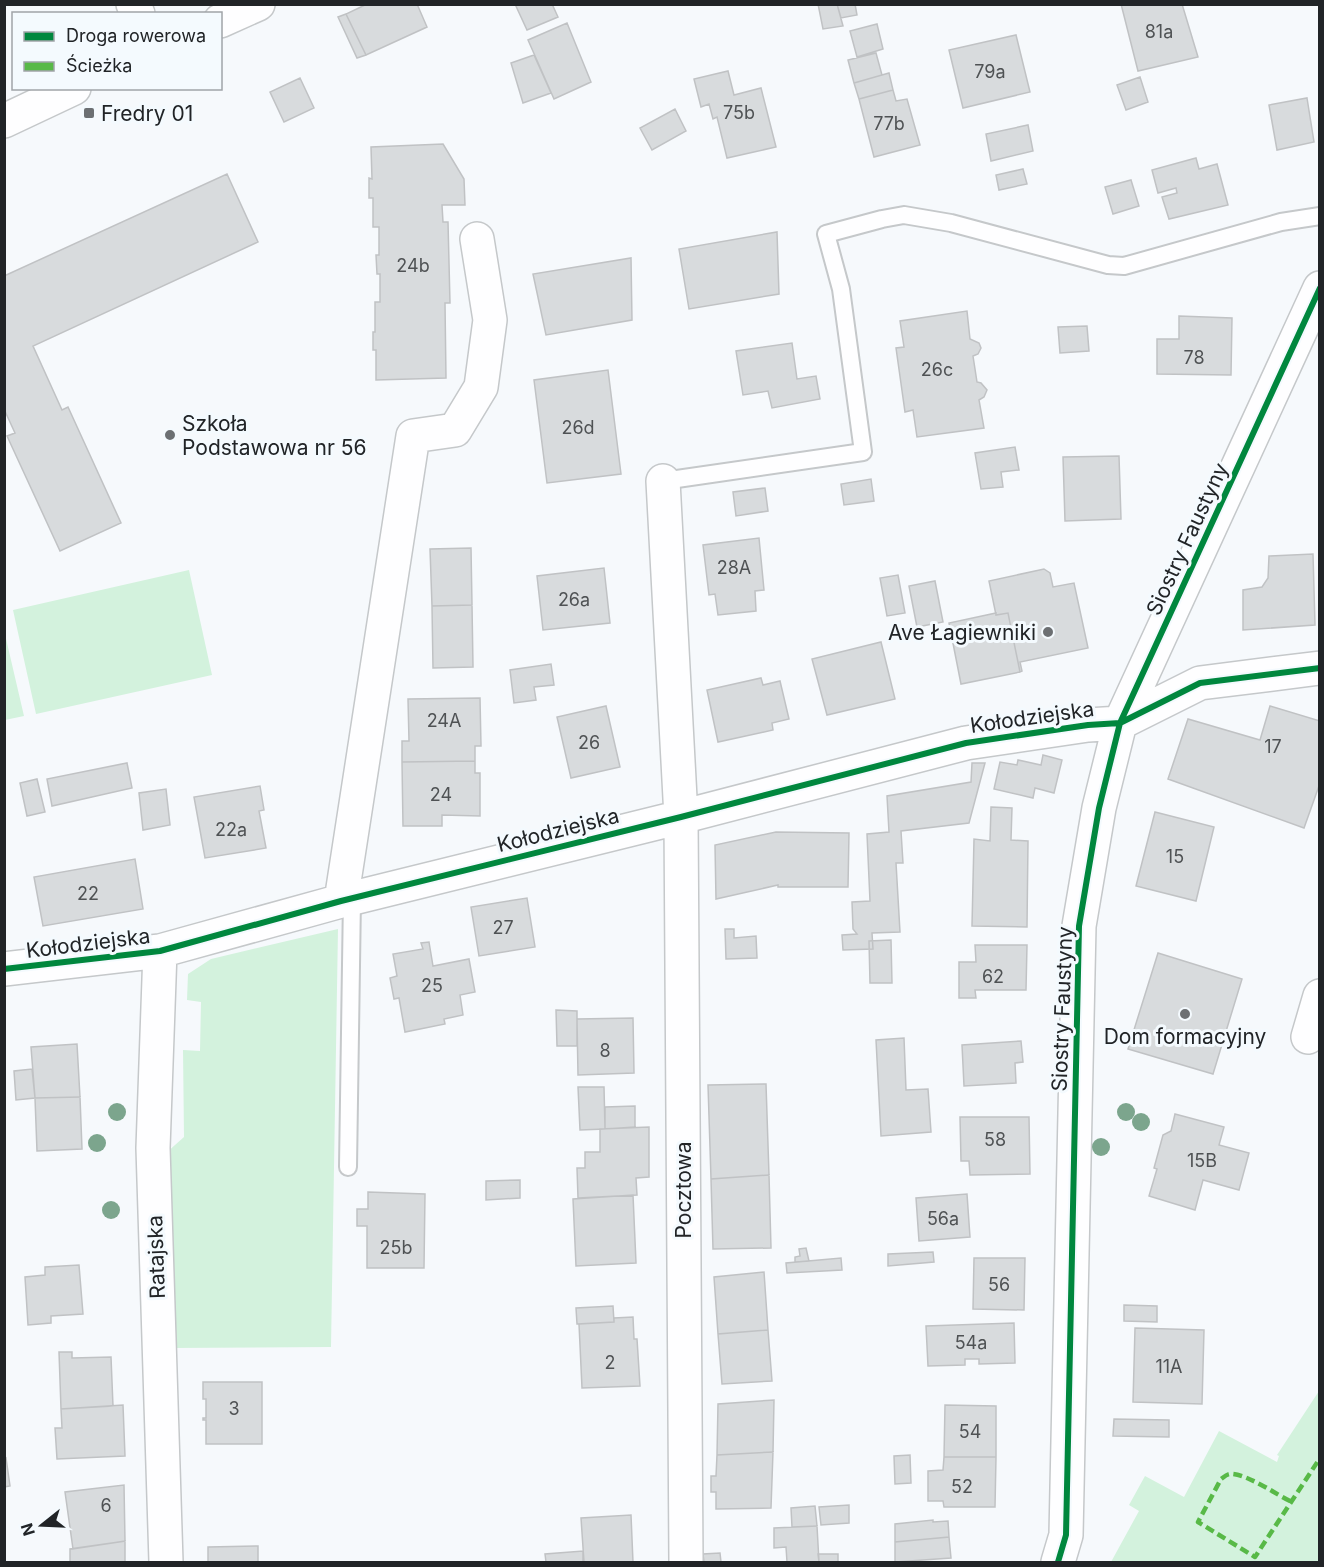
<svg xmlns="http://www.w3.org/2000/svg" width="1324" height="1567" font-family="Inter,sans-serif">
	<style>
		.green { fill: #d3f2dd }
		.building { fill: #d8dbdd; stroke: #c0c2c4; stroke-width: 1.5 }
		.lines { fill: none; stroke-linecap: round; stroke-linejoin: round }
		.service-casing { stroke: #c5c8ca; stroke-width: 20 }
		.minor-casing { stroke: #c5c8ca; stroke-width: 36 }
		.tertiary-casing { stroke: #c5c8ca; stroke-width: 36 }
		.service { stroke: #fefeff; stroke-width: 16 }
		.minor { stroke: #fefeff; stroke-width: 33 }
		.tertiary { stroke: #fefeff; stroke-width: 33 }
		.quiet { stroke: #58b947; stroke-width: 4.5; stroke-dasharray: 9 4.5; stroke-linecap: butt }
		.cycleway-casing { stroke: #f4fafe; stroke-width: 10 }
		.cycleway { stroke: #00873e; stroke-width: 6 }
		.tree { fill: #7ca58d }
		.poi-dot { fill: #6c6f72; stroke: #f4fafe; stroke-width: 2 }
		.labels { text-anchor: middle; dominant-baseline: central; stroke-width: 6; stroke-linejoin: round; paint-order: stroke }
		.number-label { font-size: 18px; fill: #4f5254 }
		.poi-label { font-size: 21px; fill: #212427; stroke: #f4fafe; text-anchor: start }
		.street-label { font-size: 21px; fill: #212427; stroke: #f4fafe }
	</style>
	<rect width="100%" height="100%" fill="#f6f9fc"/>
	<!-- green -->
	<path class="green" d="M189,570L212,675L36,714L13,610Z
		M4,630L24,716L5,720H4Z
		M338,929L331,1347L172,1348L166,1153L184,1137L183,1050L200,1051L201,1002L187,1000L188,974L211,959Z
		M1319,1391V1562H1111L1139,1511L1129,1505L1145,1476L1184,1497L1219,1431L1277,1462L1279,1456L1277,1455Z"/>
	<!-- building -->
	<path class="building" d="M367,4H417L427,27L366,55L346,14Z
		M515,4H552L558,17L527,30Z
		M818,4H837L843,26L823,29Z
		M837,4H855L857,15L841,18Z
		M1121,4H1182L1198,57L1138,71Z
		M346,14L366,55L357,58L338,17Z
		M567,23L591,82L554,99L528,40Z
		M877,24L883,49L857,57L850,31Z
		M1016,35L1030,92L963,108L949,50Z
		M876,53L882,75L854,83L848,60Z
		M534,55L551,93L523,103L511,63Z
		M728,71L734,95L761,88L776,147L727,158L717,117L713,119L709,104L701,107L694,79Z
		M889,73L893,90L859,99L854,83Z
		M1140,77L1148,102L1126,110L1117,85Z
		M300,78L314,108L284,122L270,92Z
		M893,90L896,101L907,99L920,145L874,157L859,99Z
		M1307,98L1314,142L1277,150L1269,105Z
		M675,109L686,131L652,150L640,128Z
		M1028,125L1033,151L991,161L986,134Z
		M443,144L464,179L465,205H442L443,222H448L450,303H445L446,378L376,380V350H373V332H375V302H380V274H377L376,255H379V227H373V198H369V178L372,179L371,147Z
		M1196,158L1199,169L1217,164L1228,205L1169,219L1162,197L1177,193L1176,188L1158,193L1152,170Z
		M1023,169L1027,184L999,190L996,175Z
		M227,174L258,242L33,346L62,410L68,407L121,523L60,551L7,436L15,433L4,409V276Z
		M1131,180L1139,206L1113,214L1105,187Z
		M777,232L779,294L689,309L679,249Z
		M631,258L632,320L546,335L533,274Z
		M967,311L970,339L979,343L981,348L978,354L973,356L977,382L981,383L987,390L984,397L979,400L984,428L917,437L913,410L905,412L896,348L904,347L900,321Z
		M1179,316L1232,318L1231,375L1157,374V339H1179Z
		M1087,326L1089,351L1060,353L1058,327Z
		M792,343L797,379L816,376L820,399L772,408L768,391L743,395L736,351Z
		M608,370L621,474L547,483L534,380Z
		M1015,447L1019,470L1001,472L1003,487L981,489L975,453Z
		M1119,456L1121,519L1065,521L1063,457Z
		M871,479L874,501L844,505L841,484Z
		M765,488L768,511L736,516L733,492Z
		M759,538L764,590L755,591L756,611L718,615L715,594L709,595L703,545Z
		M471,548L472,605L432,606L430,549Z
		M1313,554L1315,625L1243,630V590L1262,587L1268,578L1269,556Z
		M604,568L610,623L543,630L537,576Z
		M1044,569L1050,573L1053,587L1074,583L1088,648L1020,662L1022,671L1020,672L1008,613L996,615L989,581Z
		M898,575L905,613L887,616L880,578Z
		M935,581L943,622L917,627L909,586Z
		M472,605L473,667L433,668L432,606Z
		M996,613V615L1008,613L1020,672L961,684L949,623Z
		M881,642L895,699L827,715L812,659Z
		M551,664L554,685L534,687L536,700L514,703L510,670Z
		M761,678L763,685L780,681L789,719L772,723L773,730L718,742L707,690Z
		M480,698L481,746H475V761L402,762V741H409L408,699Z
		M606,706L620,767L571,778L557,717Z
		M1270,706L1320,721V783L1304,828L1168,779L1188,719L1260,740Z
		M1043,755L1062,760L1054,793L1035,788L1033,798L994,789L1000,762L1017,765L1018,760L1041,765Z
		M475,761V773H480V816L442,815V826H403L402,762Z
		M127,763L132,788L52,806L47,779Z
		M972,763H985L969,823L901,831L903,863H896L900,932L872,933L873,949L843,950L842,935L857,934L853,929L852,902L870,901L867,834L889,832L887,796L971,782Z
		M37,779L45,812L27,816L20,783Z
		M260,786L264,810L259,811L266,848L205,858L194,797Z
		M166,789L170,825L143,830L139,793Z
		M991,807L1012,808L1011,840L1028,841L1027,927L972,926L974,839L990,841Z
		M1155,812L1214,827L1196,901L1136,886Z
		M776,832L849,833L848,887H778V885L716,899L715,845Z
		M135,859L143,909L43,926L34,877Z
		M527,898L535,947L479,956L471,907Z
		M725,929H734V938L756,936L757,958L726,959Z
		M891,940L892,983H870L869,941Z
		M429,942L433,966L469,959L475,992L460,995L463,1015L444,1019L445,1024L405,1032L399,998L394,999L390,978L397,976L393,954L423,949L421,943Z
		M975,945H1027L1026,990H975L976,998H959V962H976Z
		M1158,953L1242,979L1213,1074L1128,1049Z
		M556,1010L577,1011V1046H557Z
		M633,1018L634,1073L578,1075L577,1019Z
		M904,1038L906,1090L928,1089L931,1132L881,1136L876,1040Z
		M1021,1041L1023,1062L1015,1063L1016,1083L964,1086L962,1045Z
		M77,1044L80,1097L35,1098L31,1047Z
		M32,1069L35,1098L16,1100L14,1071Z
		M766,1084L769,1175L711,1179L708,1085Z
		M578,1087H604L605,1129L580,1130Z
		M80,1097L82,1149L37,1151L35,1098Z
		M635,1106V1127L605,1129V1107Z
		M1175,1114L1224,1127L1219,1145L1249,1153L1239,1190L1203,1180L1195,1210L1149,1196L1157,1169L1154,1168L1163,1135L1171,1131Z
		M960,1117H1029L1030,1174L970,1175L969,1161H961Z
		M649,1127V1177L636,1178L637,1195L578,1198L577,1168H585V1152H600V1129Z
		M769,1175L771,1248L713,1249L711,1179Z
		M520,1180V1198L486,1200V1181Z
		M368,1192L425,1194L424,1268H367V1226H357V1209H368Z
		M967,1194L970,1237L919,1241L916,1198Z
		M633,1195L636,1263L576,1266L573,1199Z
		M806,1248L809,1261L795,1262V1257L800,1256L799,1249Z
		M933,1252L934,1262L888,1266V1254Z
		M841,1258L842,1270L787,1273L786,1263Z
		M974,1258H1025L1024,1310L973,1309Z
		M79,1265L83,1314L51,1316V1323L28,1325L25,1277L45,1275V1267Z
		M764,1272L768,1330L718,1334L714,1277Z
		M1124,1305L1157,1306V1322L1124,1321Z
		M613,1306L614,1322L577,1324L576,1308Z
		M633,1317L634,1339H637L640,1386L582,1388L579,1324L614,1322V1318Z
		M1014,1323L1015,1363L979,1364V1359H965V1365L928,1366L926,1326Z
		M1135,1328L1204,1330L1202,1404L1133,1402Z
		M768,1330L772,1381L722,1384L718,1334Z
		M59,1352H72V1358L111,1357L113,1406L61,1409Z
		M203,1382H262V1444H206V1420H203V1418H206V1399H203Z
		M774,1400L773,1452L717,1455L718,1404Z
		M123,1405L125,1456L57,1459L55,1428H62L61,1409Z
		M945,1405L996,1406V1457H944Z
		M1114,1419L1169,1420V1437L1113,1436Z
		M773,1452L771,1508L716,1509V1492H711V1476H716L717,1455Z
		M910,1455L911,1483L895,1484L894,1456Z
		M944,1457H996L995,1507H944L943,1501H928V1471L943,1470Z
		M6,1458L10,1486L4,1487V1459Z
		M124,1485L125,1541L73,1549L65,1492Z
		M849,1505V1523L821,1525L819,1507Z
		M815,1506L817,1526L792,1527L791,1508Z
		M631,1515L633,1562H584L581,1518Z
		M933,1520V1522L948,1521L949,1537L895,1542V1524Z
		M817,1526L819,1562H787L786,1547L774,1548V1528Z
		M949,1537L951,1558L895,1562V1542Z
		M125,1541V1562H70V1549Z
		M258,1546V1562H208V1547Z
		M583,1551V1562H546L545,1554Z
		M720,1553L721,1562H704L703,1554Z
		M818,1554H838V1562H819Z"/>
	<g class="lines">
		<defs>
			<path id="service" d="M663,481L863,452L841,289L826,234L882,219L904,215L951,223L1108,265L1124,266L1281,222L1320,216
				M348,1167L352,898"/>
			<path id="minor" d="M133,4L138,14
				M663,481L681,817L686,1562
				M341,901L413,436L455,430L481,387L490,320L477,239
				M160,951L153,1148L166,1562
				M4,969L160,951L341,901L681,817L966,743L1088,725L1120,723L1200,683L1320,668
				M1308,1037L1320,996
				M1058,1562L1066,1535L1079,926L1099,808L1120,723L1320,288"/>
			<path id="tertiary" d="M220,21L258,4
				M4,121L74,88"/>
		</defs>
		<!-- service casing -->
		<use href="#service" class="service-casing"/>
		<!-- minor casing -->
		<use href="#minor" class="minor-casing"/>
		<!-- tertiary casing -->
		<use href="#tertiary" class="tertiary-casing"/>
		<!-- service -->
		<use href="#service" class="service"/>
		<!-- minor -->
		<use href="#minor" class="minor"/>
		<!-- tertiary -->
		<use href="#tertiary" class="tertiary"/>
		<!-- quiet -->
		<path class="quiet" d="M1290,1501C1274,1493 1250,1476 1233,1474C1228,1473 1225,1476 1221,1479L1198,1522L1255,1557L1320,1458"/>
		<defs>
			<path id="cycleway" d="M4,969L160,951L341,901L681,817L966,743L1088,725L1120,723L1200,683L1320,668
				M1058,1562L1066,1535L1079,926L1099,808L1120,723L1320,288"/>
		</defs>
		<!-- cycleway casing -->
		<use href="#cycleway" class="cycleway-casing"/>
		<!-- cycleway -->
		<use href="#cycleway" class="cycleway"/>
	</g>
	<!-- trees -->
	<g class="tree">
		<circle cx="117" cy="1112" r="9"/>
		<circle cx="1126" cy="1112" r="9"/>
		<circle cx="1141" cy="1122" r="9"/>
		<circle cx="97" cy="1143" r="9"/>
		<circle cx="1101" cy="1147" r="9"/>
		<circle cx="111" cy="1210" r="9"/>
	</g>
	<!-- markers -->
	<g class="poi-dot">
		<rect x="83" y="107" width="12" height="12" rx="3"/>
		<circle cx="170" cy="435" r="6"/>
		<circle cx="1048" cy="632" r="6"/>
		<circle cx="1185" cy="1014" r="6"/>
	</g>
	<g class="labels">
		<!-- number labels -->
		<g class="number-label">
			<text x="1159" y="31">81a</text>
			<text x="990" y="71">79a</text>
			<text x="739" y="112">75b</text>
			<text x="889" y="123">77b</text>
			<text x="413" y="265">24b</text>
			<text x="1194" y="357">78</text>
			<text x="937" y="369">26c</text>
			<text x="578" y="427">26d</text>
			<text x="734" y="567">28A</text>
			<text x="574" y="599">26a</text>
			<text x="444" y="720">24A</text>
			<text x="589" y="742">26</text>
			<text x="1273" y="746">17</text>
			<text x="441" y="794">24</text>
			<text x="231" y="829">22a</text>
			<text x="1175" y="856">15</text>
			<text x="88" y="893">22</text>
			<text x="503" y="927">27</text>
			<text x="993" y="976">62</text>
			<text x="432" y="985">25</text>
			<text x="605" y="1050">8</text>
			<text x="995" y="1139">58</text>
			<text x="1202" y="1160">15B</text>
			<text x="943" y="1218">56a</text>
			<text x="396" y="1247">25b</text>
			<text x="999" y="1284">56</text>
			<text x="971" y="1342">54a</text>
			<text x="610" y="1362">2</text>
			<text x="1169" y="1366">11A</text>
			<text x="234" y="1408">3</text>
			<text x="970" y="1431">54</text>
			<text x="962" y="1486">52</text>
			<text x="106" y="1505">6</text>
		</g>
		<!-- poi labels -->
		<g class="poi-label">
			<text x="101" y="113">Fredry 01</text>
			<text x="182" y="423">Szkoła<tspan x="182" dy="24">Podstawowa nr 56</tspan></text>
			<text x="1036" y="632" text-anchor="end">Ave Łagiewniki</text>
			<text x="1185" y="1036" text-anchor="middle">Dom formacyjny</text>
		</g>
		<!-- street labels -->
		<g class="street-label">
			<text transform="translate(1187 539) rotate(-65)">Siostry Faustyny</text>
			<text transform="translate(1032 717) rotate(-8)">Kołodziejska</text>
			<text transform="translate(558 830) rotate(-14)">Kołodziejska</text>
			<text transform="translate(88 943) rotate(-7)">Kołodziejska</text>
			<text transform="translate(1062 1009) rotate(-88)">Siostry Faustyny</text>
			<text transform="translate(683 1190) rotate(-90)">Pocztowa</text>
			<text transform="translate(156 1257) rotate(-92)">Ratajska</text>
		</g>
	</g>
	<!-- border -->
	<rect width="1324" height="1567" fill="none" stroke="#212427" stroke-width="12"/>
	<!-- legend -->
	<rect x="12" y="12" width="210" height="78" fill="#f4fafe" stroke="#a0a4a8" stroke-width="1.5"/>
	<rect x="24" y="32" width="30" height="9" fill="#00873e" stroke="#a0a4a8" stroke-width="1.5"/>
	<text x="66" y="42" font-size="18" fill="#212427">Droga rowerowa</text>
	<rect x="24" y="62" width="30" height="9" fill="#58b947" stroke="#a0a4a8" stroke-width="1.5"/>
	<text x="66" y="72" font-size="18" fill="#212427">Ścieżka</text>
	<!-- north arrow -->
	<g transform="translate(42 1525) rotate(252)" stroke="#f4fafe" stroke-width="4.5" paint-order="stroke">
	<path d="M0-4.5L10 22L0 15L-10 22Z" fill="#212427"/>
	<text y="-9" font-size="16" font-weight="bold" text-anchor="middle" fill="#212427">N</text>
	</g>
</svg>
